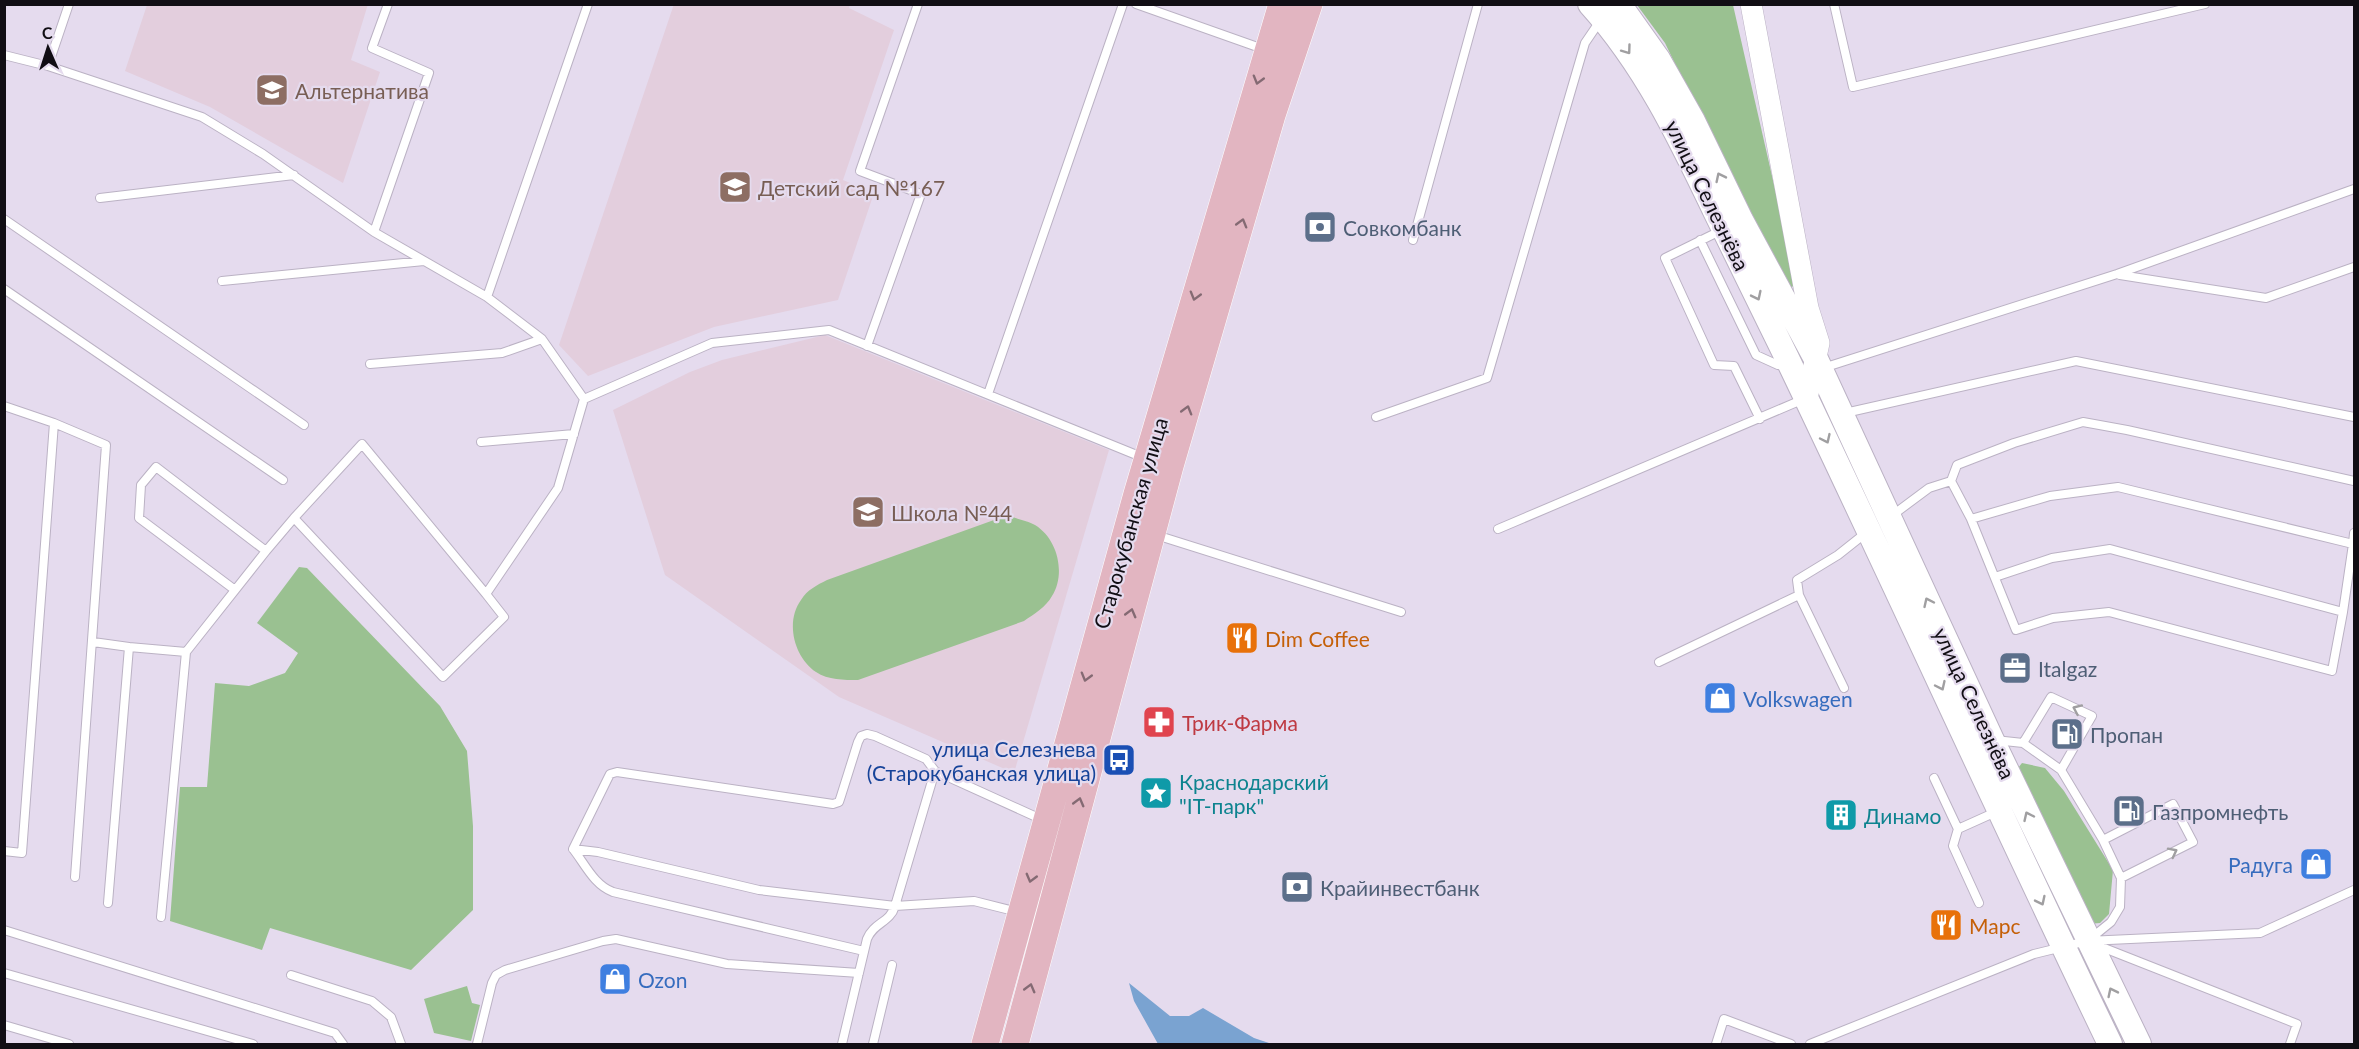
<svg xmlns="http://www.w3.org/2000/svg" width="2359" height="1049" font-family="Lato,sans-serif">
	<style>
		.education { fill: #e3cedd }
		.green { fill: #9ac191 }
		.water { fill: #7aa3d1 }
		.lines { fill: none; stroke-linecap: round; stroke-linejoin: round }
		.service-casing { stroke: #bbb2c4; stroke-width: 10 }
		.tertiary-casing { stroke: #bbb2c4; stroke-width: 22 }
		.secondary-casing { stroke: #bbb2c4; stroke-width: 26 }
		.primary-casing { stroke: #fff; stroke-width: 28 }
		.service { stroke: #fff; stroke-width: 8 }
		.tertiary { stroke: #fff; stroke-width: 21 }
		.secondary { stroke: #fff; stroke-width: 24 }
		.primary { stroke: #e2b5c1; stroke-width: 27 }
		.oneway { stroke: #a09fa1 }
		.oneway2 { stroke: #846a73 }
		.labels { text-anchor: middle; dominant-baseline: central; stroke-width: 4.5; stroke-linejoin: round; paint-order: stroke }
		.education-label { font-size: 21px; fill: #785e54; stroke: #e5dbee; text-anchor: start }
		.street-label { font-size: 21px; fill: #110e14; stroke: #e5dbee }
		.service-label { font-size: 21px; fill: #4e5e75; stroke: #e5dbee; text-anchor: start }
		.food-label { font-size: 21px; fill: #c56008; stroke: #e5dbee; text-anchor: start }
		.shop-label { font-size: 21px; fill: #366cbe; stroke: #e5dbee; text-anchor: start }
		.health-label { font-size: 21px; fill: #be3a42; stroke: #e5dbee; text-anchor: start }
		.transit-label { font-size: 21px; fill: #164399; stroke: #e5dbee; text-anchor: end }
		.culture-label { font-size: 21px; fill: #0d838f; stroke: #e5dbee; text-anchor: start }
	</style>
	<rect width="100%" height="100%" fill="#e5dbee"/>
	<!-- education -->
	<path class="education" d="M368,4L351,60L380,72L343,183L210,107L125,71L147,5Z
		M674,4L850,5L849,8L894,30L843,180L874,193L838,300L714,327L588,376L559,345Z
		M825,335L1109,450L1014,773L839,697L665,575L613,410L690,372L722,360Z"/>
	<!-- green -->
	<path class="green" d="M1637,5H1733L1796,281L1789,292L1781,283L1665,43Z
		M1013,517C1020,520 1029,521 1035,525C1058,539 1066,574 1052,596C1046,607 1034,614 1024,621L858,680C844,680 828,680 816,672C794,657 785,622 801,600C807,590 817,585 827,580L994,520Z
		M299,567L307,568L440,706L467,751L473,826V910L411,970L270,928L262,950L170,921L180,787H207L215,683L249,686L285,673L298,653L257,623Z
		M2022,763L2045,768L2064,791L2113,870L2109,914L2100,923L2088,924L2014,773Z
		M467,986L472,1003L480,1005L471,1041L434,1033L424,999Z"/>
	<!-- water -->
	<path class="water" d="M1129,983L1170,1016H1189L1203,1008L1254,1038L1272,1044H1158L1134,1001Z"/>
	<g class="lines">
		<defs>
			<path id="service" d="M1136,4L1266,50
				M1834,4L1853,87L2205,4
				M4,55L48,66L202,117L263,154L374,232L487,297L542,339L584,399L712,343L829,330L1144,458
				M48,66L69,4
				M100,198L294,175
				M4,219L304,425
				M1722,230L1665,258L1714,365L1734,366L1760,419
				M374,232L429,73L372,48L388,4
				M1413,240L1478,4
				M1700,240L1756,355L1778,365L1787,366
				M2120,275L2266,298L2354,267
				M222,281L424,261
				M4,289L283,480
				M487,297L588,4
				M867,346L921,194L860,171L918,4
				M370,364L502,353L542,339
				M1823,368L2117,274L2354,189
				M988,394L1123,4
				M4,406L54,423L22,853L4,851
				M1845,413L2076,361L2354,417
				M1376,417L1487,378L1585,43L1600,21
				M54,423L106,445L75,877
				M481,442L574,434
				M1890,517L1929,488L1951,481
				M1971,519L2050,496L2118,487L2353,544L2343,612
				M1498,529L1804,399
				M1156,535L1401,612
				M2353,544L2354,533
				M266,551L294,518
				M1995,577L2052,558L2110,549L2343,612L2332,671L2109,612L2053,618L2016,630L1971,519L1951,481L1957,465L2014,443L2083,422L2127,430L2354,481
				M486,594L504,617L443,677L294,518L362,444L486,594L558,488L584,399
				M1799,595L1844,688
				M93,642L129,647L108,903
				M129,647L186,652L161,917
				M186,652L266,551L156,467L141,485L139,518L235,590
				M1659,662L1799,595L1797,580L1838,555L1867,532
				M1995,740L2023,743L2061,770L2103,840L2121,878L2120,907L2111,922L2090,939
				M2023,743L2051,697L2092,716L2061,770
				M1934,778L1958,829L1998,811
				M1958,829L1953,846L1979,903
				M2103,840L2173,804L2193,842L2121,878
				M573,849L598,852L759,890L895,906C890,923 874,922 867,939L842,1044
				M1018,912L974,901L895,906L935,771L1043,820
				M4,930L335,1033L343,1044
				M2099,946L2297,1024L2290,1044
				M864,951L613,892C594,885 585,864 573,849L607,780L610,774L617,772L833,804L839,802L841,796L858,742L861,736L867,734L875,736L926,759L935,771
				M4,973L253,1044
				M291,975L372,1001L391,1017L401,1044
				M4,1025L69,1044
				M477,1044L492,983L496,975L505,970L603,941L616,939L727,964L859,973
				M873,1044L892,965
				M1716,1044L1724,1019L1791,1044
				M1810,1044L2034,954L2087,941L2260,933L2354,890"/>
			<path id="tertiary" d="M1751,4L1808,308L1819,343L1807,398"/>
			<path id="secondary" d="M1590,4C1645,65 1679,136 1714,209C1738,258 1762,307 1786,356C1896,585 2000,816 2110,1044
				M1619,4L1658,59L1693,121L1741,220L1816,359L1992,740L2139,1044"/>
			<path id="primary" d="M985,1044L1137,494L1282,4
				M1015,1044L1170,466L1272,115L1309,4"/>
		</defs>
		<!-- service casing -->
		<use href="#service" class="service-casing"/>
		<!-- tertiary casing -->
		<use href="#tertiary" class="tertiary-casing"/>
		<!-- secondary casing -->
		<use href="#secondary" class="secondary-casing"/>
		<!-- primary casing -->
		<use href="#primary" class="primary-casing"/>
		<!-- service -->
		<use href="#service" class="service"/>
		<!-- tertiary -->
		<use href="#tertiary" class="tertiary"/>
		<!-- secondary -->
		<use href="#secondary" class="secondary"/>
		<!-- primary -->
		<use href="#primary" class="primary"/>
	</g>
	<!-- one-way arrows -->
	<defs><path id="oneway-chevron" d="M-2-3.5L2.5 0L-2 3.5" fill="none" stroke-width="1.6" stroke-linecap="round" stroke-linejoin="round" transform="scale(1.5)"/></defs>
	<g class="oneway">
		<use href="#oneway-chevron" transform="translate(1627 50) rotate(54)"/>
		<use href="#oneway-chevron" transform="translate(1720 177) rotate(-116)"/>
		<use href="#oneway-chevron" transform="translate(1757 296) rotate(64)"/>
		<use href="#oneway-chevron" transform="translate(1826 439) rotate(65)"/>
		<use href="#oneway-chevron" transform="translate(1928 602) rotate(-115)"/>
		<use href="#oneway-chevron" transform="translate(1941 686) rotate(65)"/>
		<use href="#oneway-chevron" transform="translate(2077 709) rotate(-156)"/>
		<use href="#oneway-chevron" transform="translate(2028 816) rotate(-115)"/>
		<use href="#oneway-chevron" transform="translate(2173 852) rotate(-27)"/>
		<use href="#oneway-chevron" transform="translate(2041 901) rotate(64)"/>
		<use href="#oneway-chevron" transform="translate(2112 992) rotate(-116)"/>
	</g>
	<g class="oneway2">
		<use href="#oneway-chevron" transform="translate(1258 80) rotate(106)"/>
		<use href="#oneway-chevron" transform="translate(1242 223) rotate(-74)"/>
		<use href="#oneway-chevron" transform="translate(1195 296) rotate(106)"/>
		<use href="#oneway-chevron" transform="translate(1187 410) rotate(-74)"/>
		<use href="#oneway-chevron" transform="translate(1131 613) rotate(-75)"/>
		<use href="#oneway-chevron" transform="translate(1086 677) rotate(106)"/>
		<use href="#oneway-chevron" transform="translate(1079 802) rotate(-75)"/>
		<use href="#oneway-chevron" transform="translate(1031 878) rotate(105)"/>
		<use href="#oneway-chevron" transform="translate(1030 988) rotate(-75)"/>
	</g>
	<!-- icons -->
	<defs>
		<symbol id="school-square" viewBox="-11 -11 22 22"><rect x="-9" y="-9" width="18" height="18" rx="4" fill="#8d6e63" stroke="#e5dbee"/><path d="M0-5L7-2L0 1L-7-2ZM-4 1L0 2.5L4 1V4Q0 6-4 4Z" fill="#fff"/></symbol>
		<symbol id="bank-square" viewBox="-11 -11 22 22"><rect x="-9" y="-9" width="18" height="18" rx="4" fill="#5c6f8a" stroke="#e5dbee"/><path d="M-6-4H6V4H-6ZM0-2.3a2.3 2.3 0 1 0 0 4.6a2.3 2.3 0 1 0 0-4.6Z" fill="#fff"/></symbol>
		<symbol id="restaurant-square" viewBox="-11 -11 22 22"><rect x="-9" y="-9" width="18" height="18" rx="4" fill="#e8710a" stroke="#e5dbee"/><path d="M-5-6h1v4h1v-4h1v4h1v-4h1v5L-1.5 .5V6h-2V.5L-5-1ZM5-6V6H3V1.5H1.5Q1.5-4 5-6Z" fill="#fff"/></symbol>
		<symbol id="office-square" viewBox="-11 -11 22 22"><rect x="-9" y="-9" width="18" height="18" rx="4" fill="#5c6f8a" stroke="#e5dbee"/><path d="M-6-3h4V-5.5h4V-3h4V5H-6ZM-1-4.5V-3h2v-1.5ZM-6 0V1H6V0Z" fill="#fff"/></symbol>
		<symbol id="shop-square" viewBox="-11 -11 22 22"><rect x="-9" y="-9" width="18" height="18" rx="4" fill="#3f7fe0" stroke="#e5dbee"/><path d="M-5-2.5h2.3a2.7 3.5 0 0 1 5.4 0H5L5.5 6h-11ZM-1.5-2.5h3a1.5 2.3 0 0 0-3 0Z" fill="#fff"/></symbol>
		<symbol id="pharmacy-square" viewBox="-11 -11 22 22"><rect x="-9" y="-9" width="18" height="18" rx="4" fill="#e0444e" stroke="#e5dbee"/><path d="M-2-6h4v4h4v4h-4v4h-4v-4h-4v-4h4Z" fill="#fff"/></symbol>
		<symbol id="fuel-square" viewBox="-11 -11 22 22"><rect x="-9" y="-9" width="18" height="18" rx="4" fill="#5c6f8a" stroke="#e5dbee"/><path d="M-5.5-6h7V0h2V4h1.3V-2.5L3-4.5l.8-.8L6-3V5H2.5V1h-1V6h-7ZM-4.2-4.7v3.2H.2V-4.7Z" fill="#fff"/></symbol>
		<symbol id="bus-square" viewBox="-11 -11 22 22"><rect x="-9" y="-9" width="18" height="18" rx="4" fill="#1a4fb4" stroke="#e5dbee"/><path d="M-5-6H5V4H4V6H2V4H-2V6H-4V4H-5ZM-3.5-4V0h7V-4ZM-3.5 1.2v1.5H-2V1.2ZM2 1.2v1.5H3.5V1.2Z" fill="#fff"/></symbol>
		<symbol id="sight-square" viewBox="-11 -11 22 22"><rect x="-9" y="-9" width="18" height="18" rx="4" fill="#0f9aa8" stroke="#e5dbee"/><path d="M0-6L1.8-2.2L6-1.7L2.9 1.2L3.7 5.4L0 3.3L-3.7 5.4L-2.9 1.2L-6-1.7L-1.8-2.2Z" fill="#fff"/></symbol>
		<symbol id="building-square" viewBox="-11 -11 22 22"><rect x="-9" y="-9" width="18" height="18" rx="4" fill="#0f9aa8" stroke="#e5dbee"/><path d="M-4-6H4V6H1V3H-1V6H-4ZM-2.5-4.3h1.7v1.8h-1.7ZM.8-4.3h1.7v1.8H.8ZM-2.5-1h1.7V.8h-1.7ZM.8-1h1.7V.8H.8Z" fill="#fff"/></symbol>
	</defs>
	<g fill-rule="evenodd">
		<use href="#school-square" x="253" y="71" width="38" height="38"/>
		<use href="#school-square" x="716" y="168" width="38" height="38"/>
		<use href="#bank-square" x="1301" y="208" width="38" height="38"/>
		<use href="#school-square" x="849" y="493" width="38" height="38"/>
		<use href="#restaurant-square" x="1223" y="619" width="38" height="38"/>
		<use href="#office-square" x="1996" y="649" width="38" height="38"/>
		<use href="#shop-square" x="1701" y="679" width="38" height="38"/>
		<use href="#pharmacy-square" x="1140" y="703" width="38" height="38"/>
		<use href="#fuel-square" x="2048" y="715" width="38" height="38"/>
		<use href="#bus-square" x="1100" y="741" width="38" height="38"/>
		<use href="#sight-square" x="1137" y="774" width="38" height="38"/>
		<use href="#fuel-square" x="2110" y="792" width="38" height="38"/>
		<use href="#building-square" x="1822" y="796" width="38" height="38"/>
		<use href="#shop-square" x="2297" y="845" width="38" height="38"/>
		<use href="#bank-square" x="1278" y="868" width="38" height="38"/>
		<use href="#restaurant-square" x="1927" y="906" width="38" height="38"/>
		<use href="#shop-square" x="596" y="960" width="38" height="38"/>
	</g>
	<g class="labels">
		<!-- education labels -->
		<g class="education-label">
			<text x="295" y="90">Альтернатива</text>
			<text x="758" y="187">Детский сад №167</text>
			<text x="891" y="512">Школа №44</text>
		</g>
		<!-- street labels -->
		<g class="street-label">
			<text transform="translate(1708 195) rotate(64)">улица Селезнёва</text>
			<text transform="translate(1130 523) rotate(-74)">Старокубанская улица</text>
			<text transform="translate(1975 703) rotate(65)">улица Селезнёва</text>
		</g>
		<!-- service labels -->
		<g class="service-label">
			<text x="1343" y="227">Совкомбанк</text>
			<text x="2038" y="668">Italgaz</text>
			<text x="2090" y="734">Пропан</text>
			<text x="2152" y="811">Газпромнефть</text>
			<text x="1320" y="887">Крайинвестбанк</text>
		</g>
		<!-- food labels -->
		<g class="food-label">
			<text x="1265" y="638">Dim Coffee</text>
			<text x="1969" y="925">Марс</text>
		</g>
		<!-- shop labels -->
		<g class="shop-label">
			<text x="1743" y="698">Volkswagen</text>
			<text x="2293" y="864" text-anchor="end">Радуга</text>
			<text x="638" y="979">Ozon</text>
		</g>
		<!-- health labels -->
		<g class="health-label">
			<text x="1182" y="722">Трик-Фарма</text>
		</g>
		<!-- transit labels -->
		<g class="transit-label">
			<text x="1096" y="748">улица Селезнева<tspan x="1096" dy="24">(Старокубанская улица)</tspan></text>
		</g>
		<!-- culture labels -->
		<g class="culture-label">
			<text x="1179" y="781">Краснодарский<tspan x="1179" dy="24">"IT-парк"</tspan></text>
			<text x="1864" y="815">Динамо</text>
		</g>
	</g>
	<!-- border -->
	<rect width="2359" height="1049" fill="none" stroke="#110e14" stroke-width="12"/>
	<!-- north arrow -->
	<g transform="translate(48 48) rotate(357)" stroke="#e5dbee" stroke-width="4.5" paint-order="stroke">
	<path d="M0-4.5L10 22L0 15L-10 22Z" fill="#110e14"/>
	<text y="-9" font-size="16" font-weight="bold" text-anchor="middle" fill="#110e14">С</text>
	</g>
</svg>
